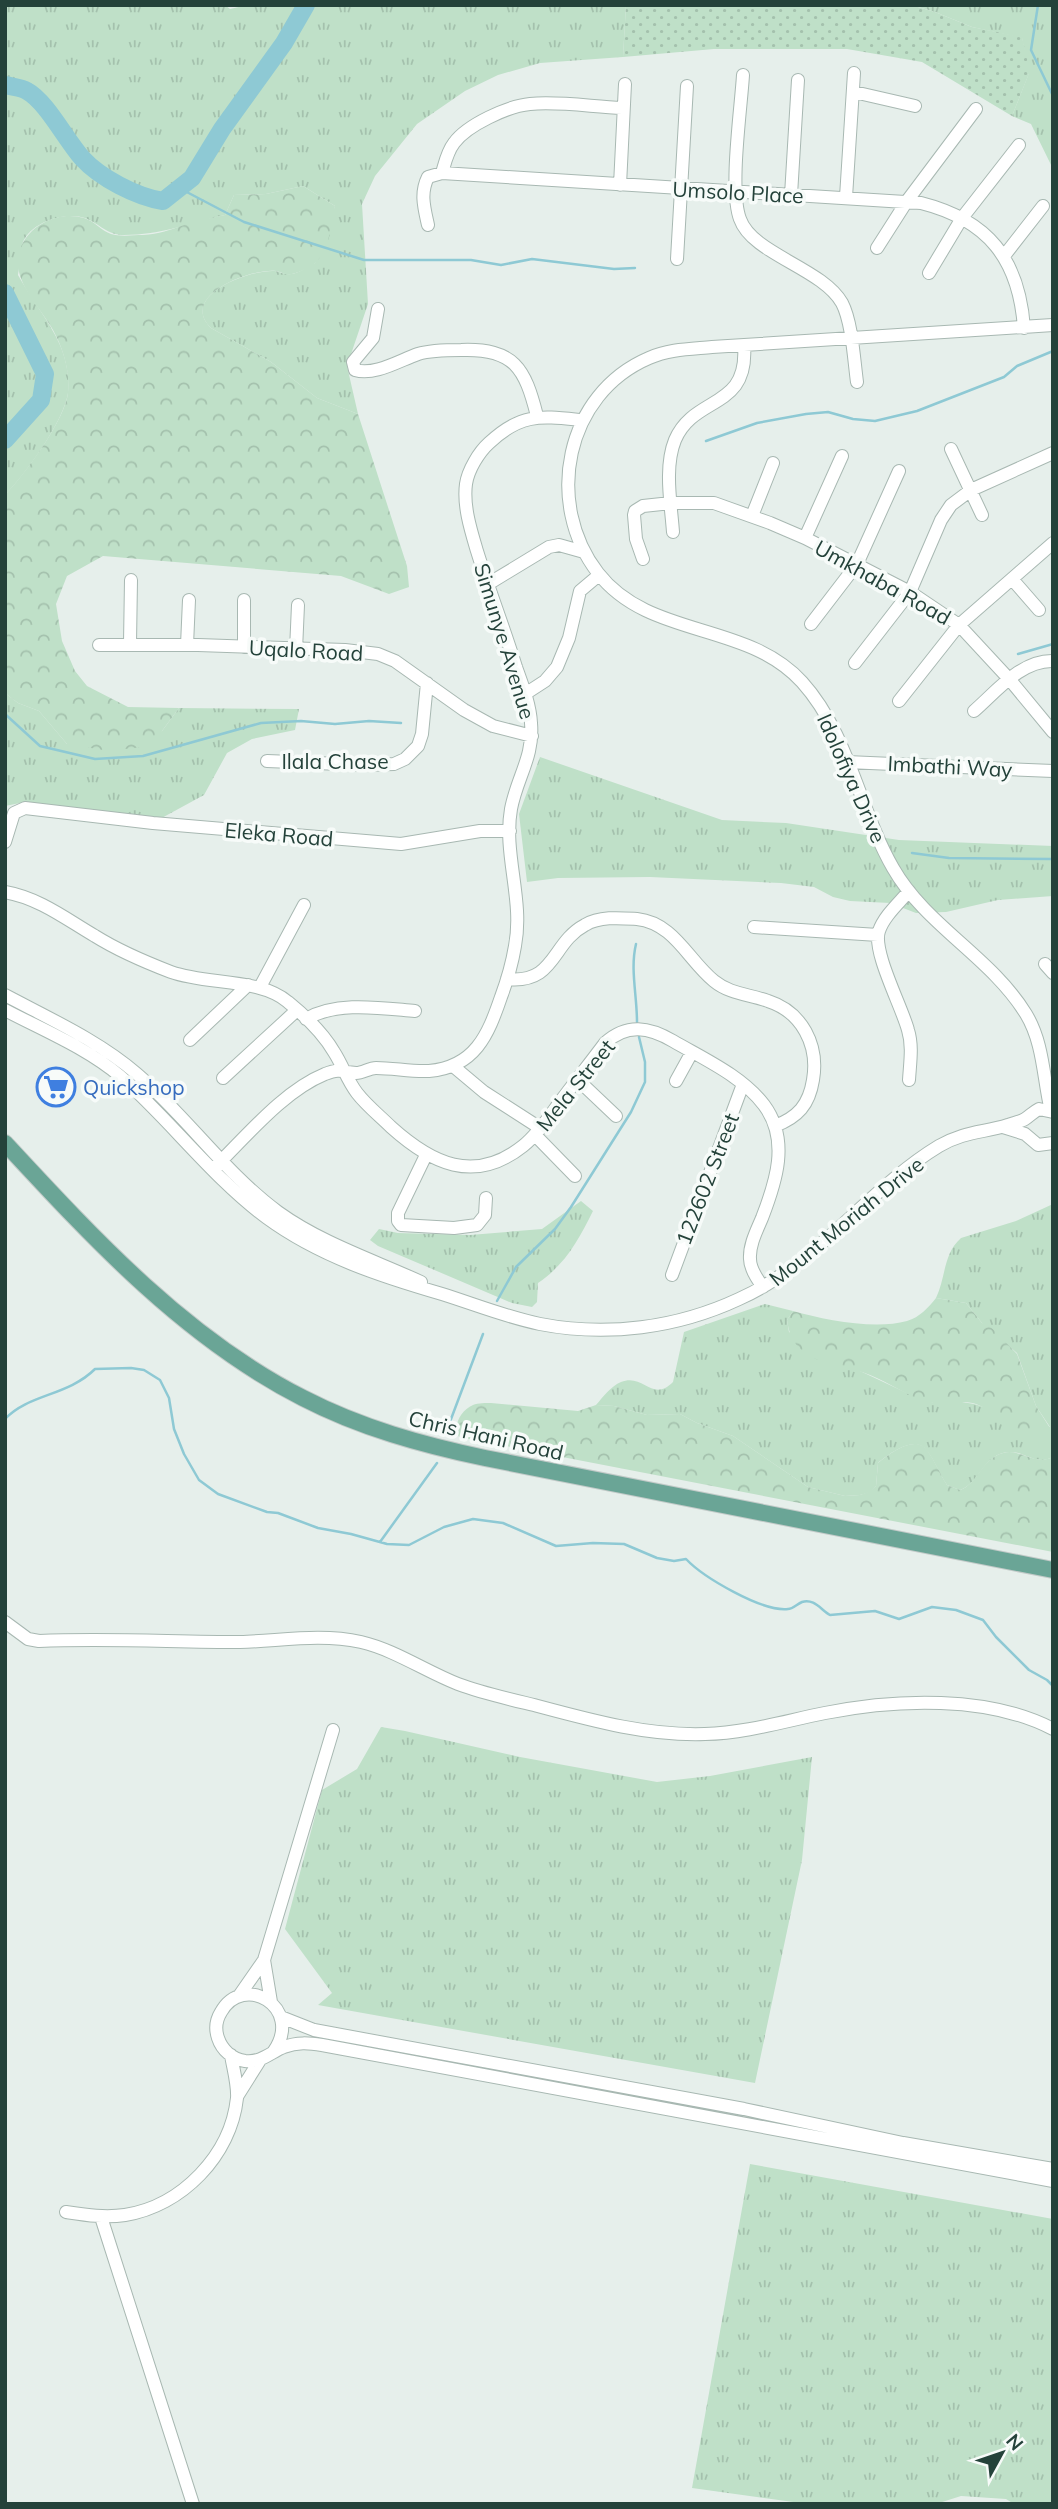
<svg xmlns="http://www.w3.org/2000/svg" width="1058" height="2509" font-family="Mulish,sans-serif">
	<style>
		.grass { fill: url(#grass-tufts) }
		.forest { fill: url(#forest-crowns) }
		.garden { fill: url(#garden-dots) }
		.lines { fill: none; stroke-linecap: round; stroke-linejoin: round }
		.stream { stroke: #8ec9d4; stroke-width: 2.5 }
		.river { stroke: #8ec9d4; stroke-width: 18 }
		.minor-casing { stroke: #a8b8b2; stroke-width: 14 }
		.major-casing { stroke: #c2cac8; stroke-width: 18 }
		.minor { stroke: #fff; stroke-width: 12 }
		.major { stroke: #6aa596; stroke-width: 16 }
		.labels { text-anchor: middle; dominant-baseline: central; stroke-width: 7; stroke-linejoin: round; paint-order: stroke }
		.street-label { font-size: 21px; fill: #24423a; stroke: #f7fbf9 }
		.shop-label { font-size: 21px; fill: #366cbe; stroke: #f7fbf9; text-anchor: start }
	</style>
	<defs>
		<pattern id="grass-tufts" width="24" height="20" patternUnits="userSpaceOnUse" patternTransform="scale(1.75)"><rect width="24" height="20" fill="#bfe0c8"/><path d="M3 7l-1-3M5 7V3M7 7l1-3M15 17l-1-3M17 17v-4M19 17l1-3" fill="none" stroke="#a4c1ad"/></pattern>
		<pattern id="forest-crowns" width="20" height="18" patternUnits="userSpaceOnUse" patternTransform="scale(1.75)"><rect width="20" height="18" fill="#bfe0c8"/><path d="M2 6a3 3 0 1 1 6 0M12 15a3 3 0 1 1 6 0" fill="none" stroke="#a4c1ad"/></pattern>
		<pattern id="garden-dots" width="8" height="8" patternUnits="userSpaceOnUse" patternTransform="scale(1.75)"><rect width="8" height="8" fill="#bfe0c8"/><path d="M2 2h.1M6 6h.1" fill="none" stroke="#a4c1ad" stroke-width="1.8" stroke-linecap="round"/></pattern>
	</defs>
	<rect width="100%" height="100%" fill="#e6efeb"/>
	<!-- grass -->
	<path class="grass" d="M5,5H225L230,9L247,5H626L623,57L540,63L498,75L465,91L417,124L375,176L362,204L368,304L347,366L358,414L317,398L271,362L211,328C178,296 250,269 275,271C281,272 284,275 291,274C299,273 307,267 315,263L335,206L303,186L266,194L234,195L225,215C190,223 161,235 124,235C107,235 100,224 85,218C66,211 31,222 23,242C20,252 20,264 18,275C31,299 49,320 60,345C66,359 70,378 68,393C64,421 25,475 5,495Z
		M912,5H1053V169L1031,124L1012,116L1029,73L1022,38L972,27L935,12Z
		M5,693L18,703L39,711L67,744L162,731L179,708L299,709L295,730L252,739L227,753L204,795L158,820L20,803L5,806Z
		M540,757L722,820L786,823L899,840L1053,846V896L998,900L946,912L916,913L890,903L850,901L833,897L814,887L781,883L650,877L558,878L527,882L519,814Z
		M581,1201L593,1211C579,1239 566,1264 538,1283L537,1302L532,1307L512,1303L378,1246L370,1240L379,1229L398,1233L470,1235L542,1229Z
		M1053,1204V1457C1035,1466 1025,1451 1009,1452C984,1453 980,1483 960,1490L947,1485C940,1475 934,1459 927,1451C915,1434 889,1454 878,1463L876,1486L871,1492L860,1495L845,1496L808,1487L733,1436L697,1423L680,1414L647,1415L614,1406L596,1405C603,1397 611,1386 621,1382C644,1373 652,1403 673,1382L684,1332L765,1304L793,1311L787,1320L789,1332L860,1371L909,1394L934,1403L956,1401L974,1404L1050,1427L1036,1406L1017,1353L982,1323L966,1303L936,1298C946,1277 943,1254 961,1238L1016,1221Z
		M381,1727L405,1731L520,1757L657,1782L710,1776L812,1757L802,1860L755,2083L318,2005L332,1993L285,1929L322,1790L357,1769Z
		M750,2164L1053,2219V2504H1014L1006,2499L961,2496L936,2504H808L692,2488Z"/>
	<!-- forest -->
	<path class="forest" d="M303,186L335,206C331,225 330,247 316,262C311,268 299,272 292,274C284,276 283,272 276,271C251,268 178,296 211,328L271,362L317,398L358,414L407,566L409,587L389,594L341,576L103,556L67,576L56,604L62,641L75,671L87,686L128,707L179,708L162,731L142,747L109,751L67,744L39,711L18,703L5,693V495C24,475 66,419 68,392C70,371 63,348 53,330C38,303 4,275 24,241C35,222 62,211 84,218C94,221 102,231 111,234C120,237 134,235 143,235C159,234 170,230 184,225C197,220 212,218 225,215L234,195L266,194Z
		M936,1298L966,1303L982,1323L989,1325L1017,1354L1036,1406L1050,1428L1047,1433C1021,1442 999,1412 976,1404C960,1399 943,1406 928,1402C907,1396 890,1383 870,1375C837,1361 793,1367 787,1320L793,1311C825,1320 875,1330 907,1321C920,1317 928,1308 936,1298Z
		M491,1403L578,1411L596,1405L614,1406L647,1415L680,1414L697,1423L733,1436L808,1487L845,1496L860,1495L871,1491L876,1486L878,1463C889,1454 915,1434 927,1450C935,1461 940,1474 947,1485L960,1490C978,1484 981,1459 1003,1453C1020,1448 1034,1466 1053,1457V1552L459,1437C452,1426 461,1410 473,1405C478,1403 486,1403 491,1403Z"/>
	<!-- garden -->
	<path class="garden" d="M626,5H911L935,12L972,27L1022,37L1030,71L1012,116L922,62L847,49H714L623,57Z"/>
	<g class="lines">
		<!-- stream -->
		<path class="stream" d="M1038,5L1031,50L1053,96
			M181,189L244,222L364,260H471L501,265L532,259L614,269L635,268
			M706,441L757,423L806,414L828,412L853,419L875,421L917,411L1004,377L1017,366L1053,351
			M1018,654L1053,644
			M5,714L40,746L95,759L143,756L261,723L301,721L335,724L369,721L401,723
			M912,853L949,858L1053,859
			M636,944C630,969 637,995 637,1022
			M497,1301L516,1267L555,1229L571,1207L631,1112L645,1082V1062L639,1037
			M5,1419C28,1394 68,1396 95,1369L131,1368L144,1370L160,1380L169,1398L174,1429L184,1454L199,1480L218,1494L267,1512L278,1513L318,1528L351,1534L387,1544L409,1545L444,1527L473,1519L503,1523L556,1546L593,1543L624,1544L657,1558L674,1561L686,1559C703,1577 762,1612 788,1609C793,1609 797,1604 802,1602C814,1598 821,1610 830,1615L875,1611L899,1619L932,1607L956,1610L983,1620L996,1637L1029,1670L1047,1680L1053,1686
			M445,1435L483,1334
			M380,1542L437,1463"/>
		<!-- river -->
		<path class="river" d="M5,85C12,87 21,87 27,91C46,101 66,140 82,158C100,178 137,197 163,201L192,178L222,129L284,43L306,5
			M5,293L45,374L41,400L5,440"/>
		<defs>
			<path id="minor" d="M743,75C741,109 729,190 740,219C752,254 822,268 842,303C852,322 854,360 857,382
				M854,92L915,106
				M442,173C445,163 447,152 454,143C467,125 508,106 530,104C559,101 593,107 622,108
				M620,185L625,84
				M791,195L798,80
				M846,197L854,73
				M428,225C424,207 420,193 428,177L442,173L921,203C988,220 1019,259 1024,328
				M877,248L907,201L976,109
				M1004,256L1043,206
				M677,259L687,86
				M929,273L962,218L1019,145
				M378,309L373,338L353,362L355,370C375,376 400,360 418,354C431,350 447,350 461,350C514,348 525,368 537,416
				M951,449L982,515
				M752,516L773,463
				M673,532C671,504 664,467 675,440C694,395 749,410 744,346
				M805,538L842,456
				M643,559L636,539L634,515L635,511L643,506L671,503H714L770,523L805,538L910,592L959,625L1010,680L1053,732
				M1012,579L1039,610
				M488,584L549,547L559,545L584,552
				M244,600V647
				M811,624L857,564L899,471
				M130,643L131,580
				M99,645H198L345,650L378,654L395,661L464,710L493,726L532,736
				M187,645L189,600
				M296,650L298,605
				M855,663L910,592L941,520L951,505L971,490L1053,453
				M525,694L545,681L557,667L569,638L580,591L599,575
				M899,701L959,625L1053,543
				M974,711C996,692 1021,660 1053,661
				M267,761L365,765L394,764L405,759L418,746L422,734L427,683
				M847,762L1053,771
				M5,842L14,813L25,808L153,823L401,844L480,831H510
				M909,891C899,903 884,916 879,931C872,951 902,1007 908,1030C913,1046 910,1063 909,1080
				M5,892C39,898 66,919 95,936C119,951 145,962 171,972C207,985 260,978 288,1002C304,1015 323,1033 334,1052C343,1066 347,1080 357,1093C367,1106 380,1116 391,1127C431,1163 474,1185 523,1146C538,1134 549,1117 560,1102C575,1082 590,1063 605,1043C627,1023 649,1027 673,1041C704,1059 742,1076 764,1105C790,1140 776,1182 762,1218C757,1230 749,1245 750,1259C750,1269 757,1279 763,1287
				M754,927L878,935
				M1045,964L1053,973
				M507,979C556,984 551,943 585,925C600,916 621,918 637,919C674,923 688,960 714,981C730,994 748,994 768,1001C802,1012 819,1045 813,1080C809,1105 798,1117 775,1126
				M260,987L304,905
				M5,995C50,1019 99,1041 137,1074C187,1117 225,1173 278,1212C321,1243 373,1260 421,1282
				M5,1010C43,1030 87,1048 120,1076C171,1121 212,1177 267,1218C319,1256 380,1276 442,1294C474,1304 506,1317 540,1324C607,1337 677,1328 739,1299C816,1265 868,1189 939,1146C965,1131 983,1133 1008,1125C1013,1123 1020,1122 1025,1119C1030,1116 1033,1112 1039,1109L1053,1112
				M306,1019C337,1001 380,1008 415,1011
				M190,1040L248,985
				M453,1066L484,1092L540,1128
				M223,1078L297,1010
				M577,1079L616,1116
				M676,1081L692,1052
				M1051,1111C1043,1078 1044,1044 1026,1014C991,957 926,926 893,868C859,809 849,734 802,682C747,621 649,639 598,573C544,503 565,394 649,358C669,349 691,349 712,347L1053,325
				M1003,1127L1025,1134L1038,1145L1053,1143
				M535,1135L575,1176
				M426,1155L398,1213V1221L401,1225L454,1228L477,1225L485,1215L486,1198
				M213,1169C245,1138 283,1091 325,1074C342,1068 341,1072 356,1073C363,1073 369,1068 376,1068C394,1068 411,1072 429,1071C475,1067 488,1035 501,997C507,981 512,964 515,946C524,900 503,854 511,809C517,777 534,757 531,723C530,704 522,684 516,667C504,628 489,590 477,551C471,531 463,506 466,484C468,470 479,452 489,443C521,413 540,416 581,420
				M672,1275L743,1084
				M5,1622L28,1639L39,1641C106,1638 173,1642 240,1642C280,1641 320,1633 361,1642C395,1650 425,1671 458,1684C482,1693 509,1699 534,1705C590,1720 647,1736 705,1734C746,1733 785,1721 825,1713C895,1699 988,1695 1053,1729
				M264,1960L271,2002
				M239,1996L264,1960L333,1730
				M281,2017L314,2030L744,2109L903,2143L1053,2169
				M274,2051C304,2007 243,1972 221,2012C216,2020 215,2029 218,2038C222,2050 232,2059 245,2061C261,2063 271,2052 284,2047C297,2042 309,2043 322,2045L1053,2181
				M238,2095L260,2060
				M66,2212C86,2215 105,2218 125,2215C182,2206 231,2155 237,2098C238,2085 233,2068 231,2055
				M101,2217L193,2504"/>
			<path id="major" d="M5,1143C94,1239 185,1338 303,1398C361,1428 423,1445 485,1458L1053,1570"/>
		</defs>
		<!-- minor casing -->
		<use href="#minor" class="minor-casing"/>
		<!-- major casing -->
		<use href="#major" class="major-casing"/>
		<!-- minor -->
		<use href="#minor" class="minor"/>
		<!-- major -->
		<use href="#major" class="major"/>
	</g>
	<!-- icons -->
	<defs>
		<symbol id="supermarket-ring" viewBox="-11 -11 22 22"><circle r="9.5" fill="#f7fbf9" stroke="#3f7fe0" stroke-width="1.5"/><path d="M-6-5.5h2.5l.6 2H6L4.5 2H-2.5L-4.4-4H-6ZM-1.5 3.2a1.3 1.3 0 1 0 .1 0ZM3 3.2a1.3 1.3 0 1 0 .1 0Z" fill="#3f7fe0"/></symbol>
	</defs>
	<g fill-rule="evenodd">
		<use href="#supermarket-ring" x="34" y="1065" width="44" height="44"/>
	</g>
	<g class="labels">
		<!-- street labels -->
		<g class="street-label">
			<text transform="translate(738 192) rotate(3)">Umsolo Place</text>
			<text transform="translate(883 582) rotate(29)">Umkhaba Road</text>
			<text transform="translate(505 641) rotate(73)">Simunye Avenue</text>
			<text transform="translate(306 650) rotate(3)">Uqalo Road</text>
			<text x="335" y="761">Ilala Chase</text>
			<text transform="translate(950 766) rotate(3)">Imbathi Way</text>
			<text transform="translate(852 778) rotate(66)">Idolofiya Drive</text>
			<text transform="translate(279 834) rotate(5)">Eleka Road</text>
			<text transform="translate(575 1085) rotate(-51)">Mela Street</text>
			<text transform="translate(707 1179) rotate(-69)">122602 Street</text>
			<text transform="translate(846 1221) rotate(-39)">Mount Moriah Drive</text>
			<text transform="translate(486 1435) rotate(13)">Chris Hani Road</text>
		</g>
		<!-- shop labels -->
		<g class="shop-label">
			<text x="83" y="1087">Quickshop</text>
		</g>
	</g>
	<!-- border -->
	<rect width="1058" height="2509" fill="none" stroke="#24423a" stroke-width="14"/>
	<!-- north arrow -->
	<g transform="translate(1002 2453) rotate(50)" stroke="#f7fbf9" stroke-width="5" paint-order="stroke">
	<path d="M0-5L12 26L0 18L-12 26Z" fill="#24423a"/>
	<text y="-10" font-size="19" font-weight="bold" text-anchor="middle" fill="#24423a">N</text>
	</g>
</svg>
